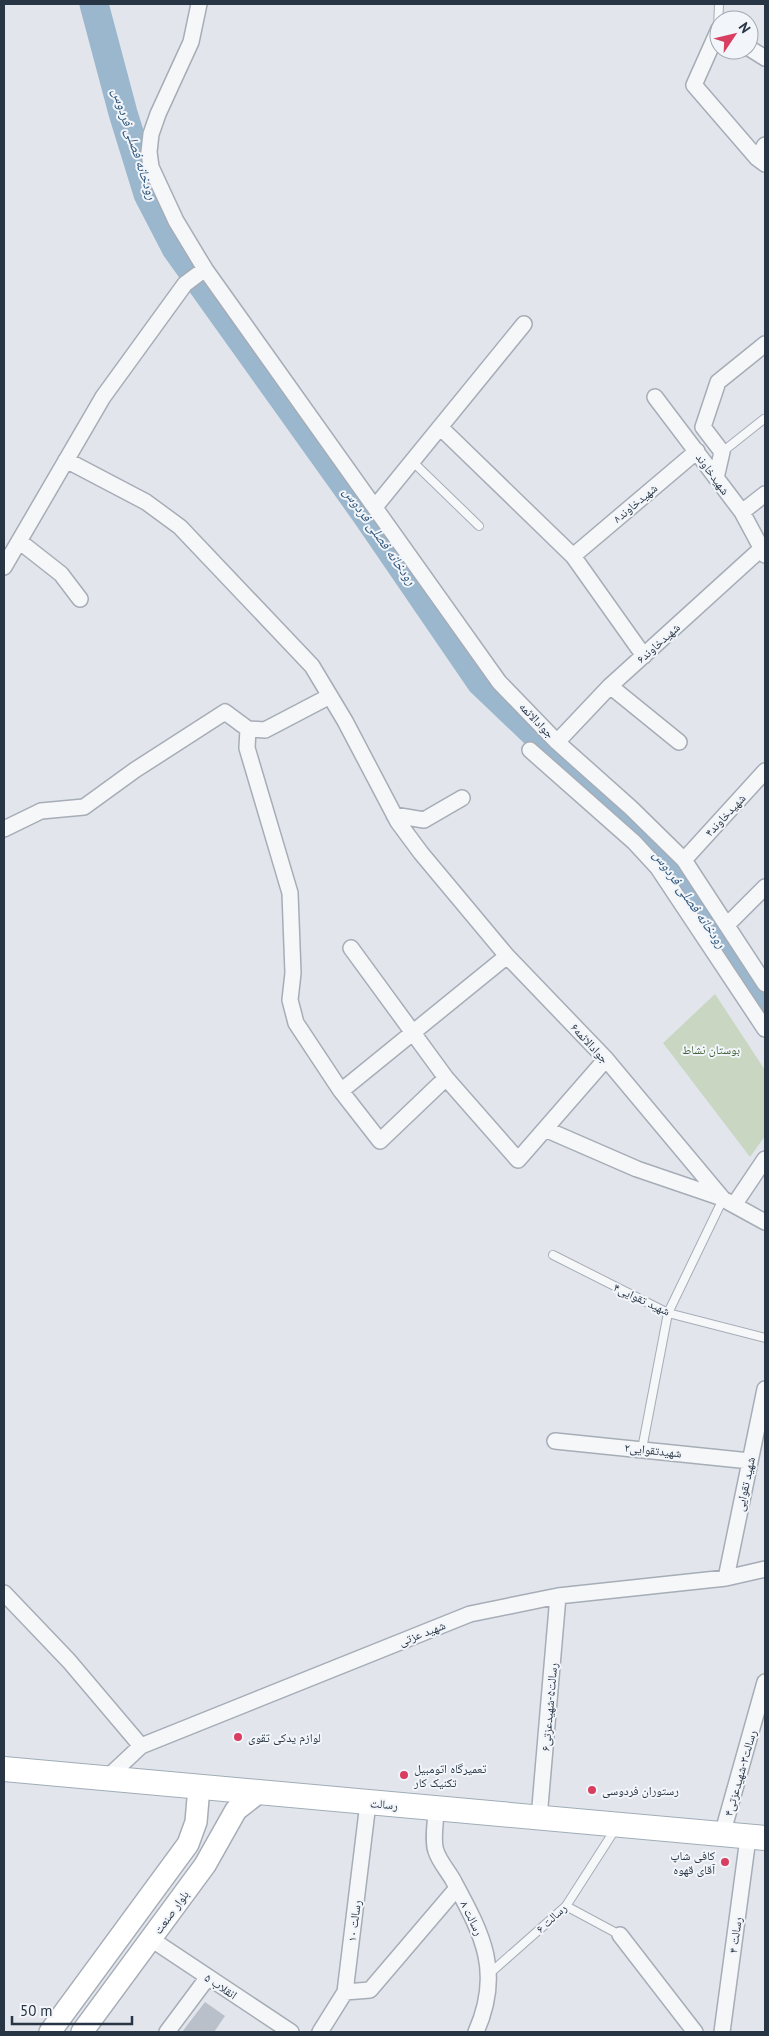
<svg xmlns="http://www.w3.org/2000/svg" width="769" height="2036" font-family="'PT Sans','Noto Naskh Arabic',sans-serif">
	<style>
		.green { fill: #c9d6c2 }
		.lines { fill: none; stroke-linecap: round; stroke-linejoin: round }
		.river { stroke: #9bb7ce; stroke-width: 29 }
		.building { fill: #b9c0ca }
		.lane-casing { stroke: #a6adb7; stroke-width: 10 }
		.street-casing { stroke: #a6adb7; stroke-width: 18 }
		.secondary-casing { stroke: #a6adb7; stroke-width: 24 }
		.primary-casing { stroke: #a0acb8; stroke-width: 26 }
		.lane { stroke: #f5f7f9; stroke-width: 8 }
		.street { stroke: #f5f7f9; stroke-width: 15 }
		.secondary { stroke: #fff; stroke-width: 21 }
		.primary { stroke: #fff; stroke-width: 24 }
		.poi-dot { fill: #d93e60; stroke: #f2f5f9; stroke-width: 2 }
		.labels { text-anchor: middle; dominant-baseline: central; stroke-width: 4; stroke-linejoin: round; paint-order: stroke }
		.street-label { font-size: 12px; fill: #283545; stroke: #f2f5f9 }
		.park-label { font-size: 12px; fill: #406235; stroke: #f2f5f9 }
		.poi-label { font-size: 12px; fill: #283545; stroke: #f2f5f9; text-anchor: start }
		.water-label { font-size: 14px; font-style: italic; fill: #2f577d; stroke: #f2f5f9 }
	</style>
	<rect width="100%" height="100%" fill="#e2e6ec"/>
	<!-- green -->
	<path class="green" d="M715,994L765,1070V1136L750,1157L663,1043Z"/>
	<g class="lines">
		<!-- river -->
		<path class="river" d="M94,4L123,113L148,194L176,248L366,514L481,682L660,853L714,928L765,1006"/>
	</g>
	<!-- building -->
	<path class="building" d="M205,2002L225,2016L214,2032H182Z"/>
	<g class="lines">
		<defs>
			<path id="lane" d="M718,29L719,4
				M721,453L764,419
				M413,462L479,526
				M553,1255L668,1313L765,1338
				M642,1449L668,1313L723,1199
				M566,1906L620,1935
				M489,1974L566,1906L616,1828"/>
			<path id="street" d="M199,4L191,42L158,114L151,134L149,152L151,167L176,221L205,269L499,682L557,742L631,808L684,860L765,984
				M719,29L694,85L757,158L765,164
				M749,48L765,58
				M757,158L765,145
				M655,397L742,512L765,555
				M441,428L573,556L644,656
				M66,460L146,502L180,527L312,666L345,721L398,822L421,853L507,956L606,1059L723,1199L765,1222
				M716,478L722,452L703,427L718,382L765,344
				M375,507L524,324
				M742,512L765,494
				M19,541L61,574L80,599
				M573,556L697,451
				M4,567L103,397L185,284L205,269
				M610,686L679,742
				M248,729L247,748L290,893L293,973L290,1000L296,1023L341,1091L380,1141L446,1078
				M557,742L610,686L762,548
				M530,750L634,842L658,868L765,1029
				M394,815L424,820L462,798
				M4,829L41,811L84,807L135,770L225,712L248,729L265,730L330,696
				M684,860L765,771
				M727,925L765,887
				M351,948L446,1078L518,1160L606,1059
				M341,1091L507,956
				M545,1129L637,1169L722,1198
				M734,1205L765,1159
				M555,1441L750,1461
				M726,1578L765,1389
				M4,1593L69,1661L141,1746
				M107,1778L141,1746L470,1614L558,1596L726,1578L765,1569
				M436,1809C436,1821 432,1840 436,1851C439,1861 448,1871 453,1880C482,1934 503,1971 476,2032
				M539,1818L558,1596
				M722,1835L765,1682
				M620,1935L695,2032
				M151,1939L291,2032
				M345,1992L370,1990L457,1888
				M167,2032L208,1977
				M320,2032L345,1992L368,1803
				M722,2032L748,1838"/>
			<path id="secondary" d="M50,2032L188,1844L196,1822L199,1787
				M82,2032L205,1865L236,1810L259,1792"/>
			<path id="primary" d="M4,1769L765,1838"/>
		</defs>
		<!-- lane casing -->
		<use href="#lane" class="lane-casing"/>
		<!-- street casing -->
		<use href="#street" class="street-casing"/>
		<!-- secondary casing -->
		<use href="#secondary" class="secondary-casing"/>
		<!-- primary casing -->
		<use href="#primary" class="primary-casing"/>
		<!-- lane -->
		<use href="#lane" class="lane"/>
		<!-- street -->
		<use href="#street" class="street"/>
		<!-- secondary -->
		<use href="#secondary" class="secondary"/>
		<!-- primary -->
		<use href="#primary" class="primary"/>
	</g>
	<!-- markers -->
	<g class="poi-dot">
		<circle cx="238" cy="1737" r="5"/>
		<circle cx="404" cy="1775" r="5"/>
		<circle cx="592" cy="1790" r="5"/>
		<circle cx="725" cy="1862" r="5"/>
	</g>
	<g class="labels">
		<!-- street labels -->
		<g class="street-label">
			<text transform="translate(713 474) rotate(54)">شهیدخاوند</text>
			<text transform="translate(635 503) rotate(-40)">شهیدخاوند۸</text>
			<text transform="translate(658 643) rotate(-42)">شهیدخاوند۶</text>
			<text transform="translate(537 720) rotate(46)">جوادالائمه</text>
			<text transform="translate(725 815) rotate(-47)">شهیدخاوند۴</text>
			<text transform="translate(590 1043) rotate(47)">جوادالائمه۶</text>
			<text transform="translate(642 1299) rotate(25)">شهید تقوایی۴</text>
			<text transform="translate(653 1450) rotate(6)">شهیدتقوایی۲</text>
			<text transform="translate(745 1484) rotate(-78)">شهید تقوایی</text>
			<text transform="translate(422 1633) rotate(-21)">شهید عزتی</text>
			<text transform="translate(549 1707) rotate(-85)">رسالت۵-شهیدعزتی۶</text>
			<text transform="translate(740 1773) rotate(-74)">رسالت۳-شهیدعزتی۴</text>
			<text transform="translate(384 1804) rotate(5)">رسالت</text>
			<text transform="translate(171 1912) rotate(-54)">بلوار صنعت</text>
			<text transform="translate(472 1918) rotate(64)">رسالت ۸</text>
			<text transform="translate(551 1918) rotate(-43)">رسالت ۶</text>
			<text transform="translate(354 1921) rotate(-83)">رسالت ۱۰</text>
			<text transform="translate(735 1935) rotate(-82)">رسالت ۴</text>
			<text transform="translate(221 1986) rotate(34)">انقلاب ۵</text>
		</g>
		<!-- park labels -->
		<g class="park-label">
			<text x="711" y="1049">بوستان نشاط</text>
		</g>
		<!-- poi labels -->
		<g class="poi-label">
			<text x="248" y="1737">لوازم یدکی تقوی</text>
			<text x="414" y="1768">تعمیرگاه اتومبیل<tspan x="414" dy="14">تکنیک کار</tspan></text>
			<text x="602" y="1790">رستوران فردوسی</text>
			<text x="715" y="1855" text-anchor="end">کافی شاپ<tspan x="715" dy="14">آقای‌ قهوه</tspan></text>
		</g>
		<!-- water labels -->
		<g class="water-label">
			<text transform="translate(135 144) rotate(72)">رودخانه فصلی فردوس</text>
			<text transform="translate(380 536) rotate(55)">رودخانه فصلی فردوس</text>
			<text transform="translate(690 899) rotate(55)">رودخانه فصلی فردوس</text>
		</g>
	</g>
	<!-- border -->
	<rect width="769" height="2036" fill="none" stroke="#283545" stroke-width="10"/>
	<!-- north arrow -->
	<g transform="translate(734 35) rotate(55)"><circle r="24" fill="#f2f5f9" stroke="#a1a8b1"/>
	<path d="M0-4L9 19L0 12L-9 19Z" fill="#d93e60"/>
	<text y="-8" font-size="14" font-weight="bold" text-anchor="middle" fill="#283545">N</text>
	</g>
	<!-- scale -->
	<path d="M12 2016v8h120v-8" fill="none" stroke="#283545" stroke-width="2.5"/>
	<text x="20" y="2016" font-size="15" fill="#283545" stroke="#f2f5f9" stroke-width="4" paint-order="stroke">50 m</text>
</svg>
